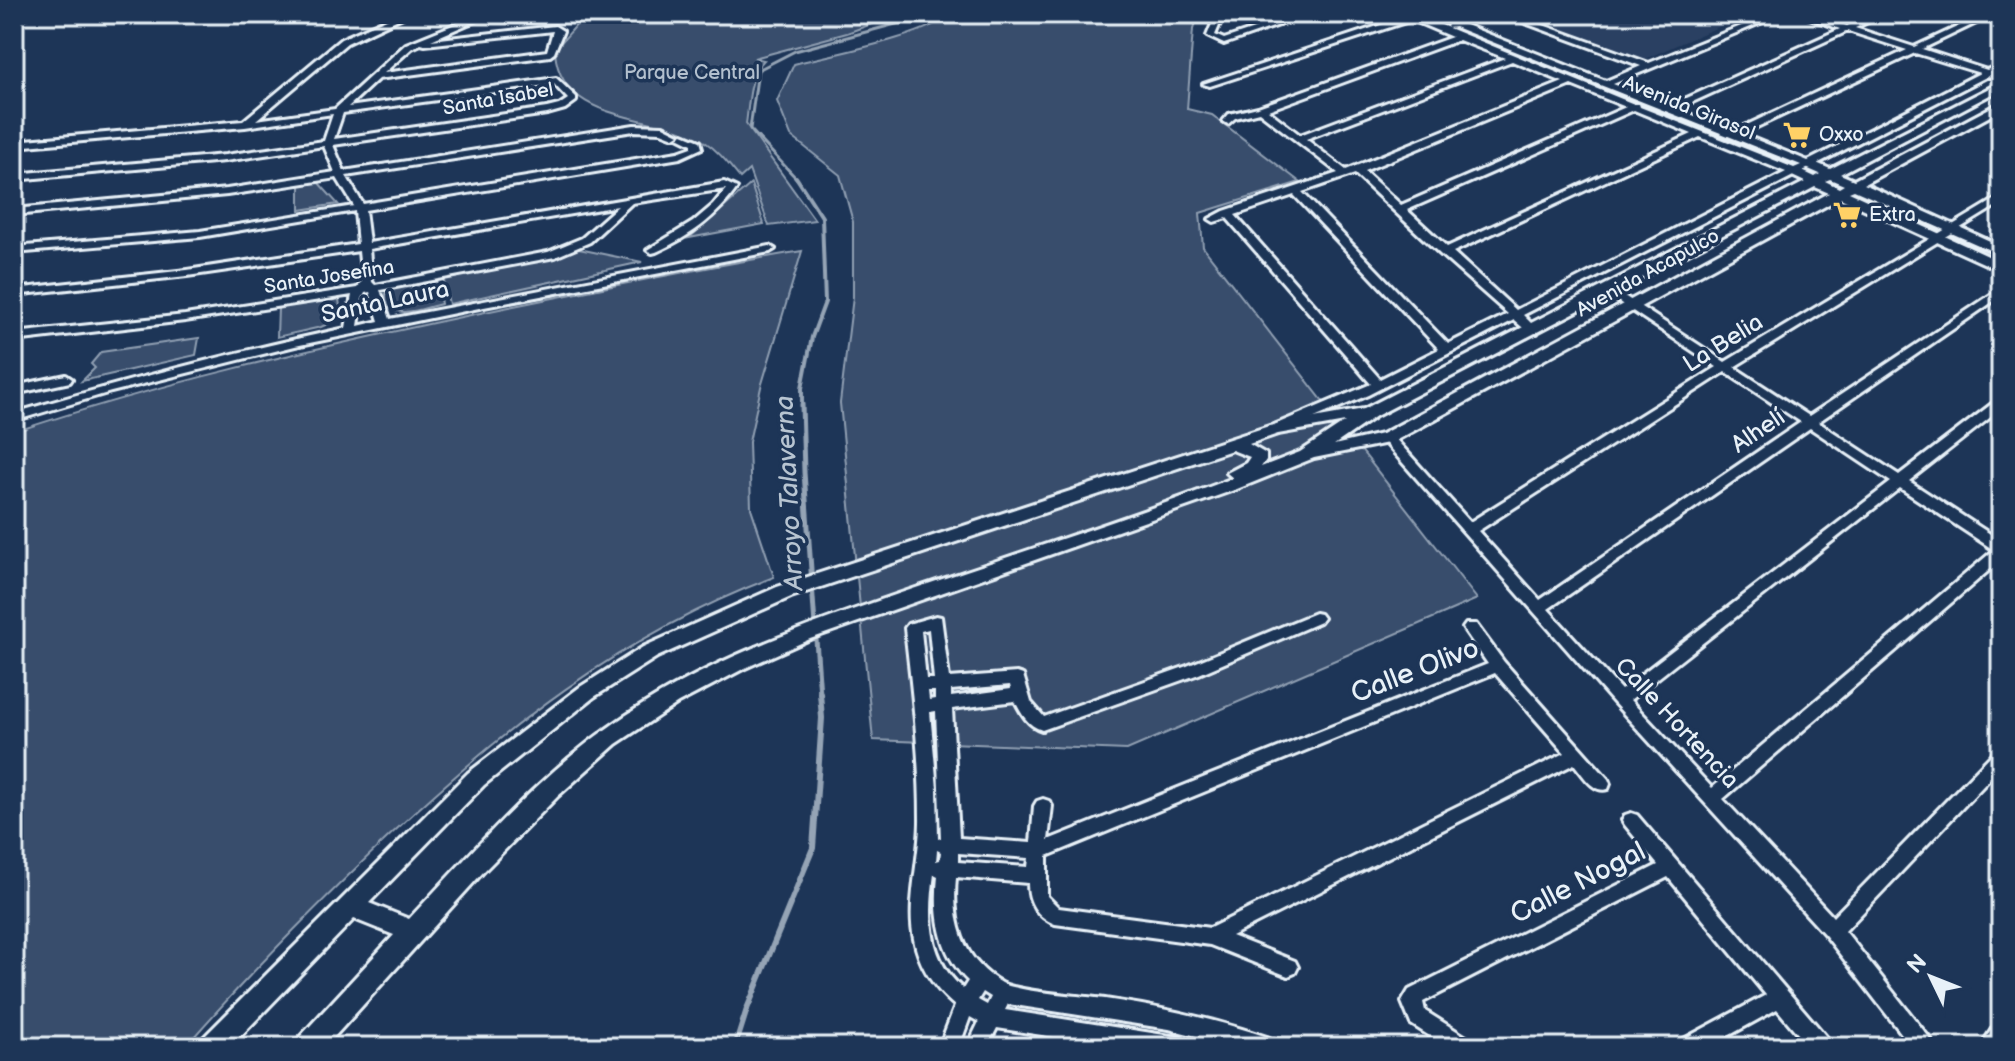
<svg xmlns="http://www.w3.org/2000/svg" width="2015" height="1061" font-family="'Balsamiq Sans',sans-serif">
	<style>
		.built { fill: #2a4162 }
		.green { fill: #374d6c; stroke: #909fb2; stroke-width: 2 }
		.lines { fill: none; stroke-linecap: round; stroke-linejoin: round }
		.stream-far3 { stroke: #95a4b5; stroke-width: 3 }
		.stream-far2 { stroke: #95a4b5; stroke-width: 4 }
		.stream-far1 { stroke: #95a4b5; stroke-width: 5 }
		.stream { stroke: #95a4b5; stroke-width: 6 }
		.minor-casing { stroke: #e8f1f8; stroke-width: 6 }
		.tertiary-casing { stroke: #e8f1f8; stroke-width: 6 }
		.minor { fill: #1d3557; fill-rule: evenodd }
		.tertiary { fill: #1d3557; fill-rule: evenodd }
		.labels { text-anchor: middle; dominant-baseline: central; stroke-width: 7; stroke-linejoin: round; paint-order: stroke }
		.far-park-label { font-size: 20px; fill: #b3c0ce; stroke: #1d3557 }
		.far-street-label { font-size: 20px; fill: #e8f1f8; stroke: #1d3557 }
		.far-poi-label { font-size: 20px; fill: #e8f1f8; stroke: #1d3557; text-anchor: start }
		.street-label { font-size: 24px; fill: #e8f1f8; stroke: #1d3557 }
		.water-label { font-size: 26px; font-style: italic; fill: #b7c4d1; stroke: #1d3557 }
		.near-street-label { font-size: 28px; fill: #e8f1f8; stroke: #1d3557 }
	</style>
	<rect width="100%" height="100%" fill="#1d3557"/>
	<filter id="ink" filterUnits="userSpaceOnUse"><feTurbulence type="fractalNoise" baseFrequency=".0125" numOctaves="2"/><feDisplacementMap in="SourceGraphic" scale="16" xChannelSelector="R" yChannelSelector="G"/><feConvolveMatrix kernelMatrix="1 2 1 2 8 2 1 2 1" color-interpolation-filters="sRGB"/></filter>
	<g filter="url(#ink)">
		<!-- built -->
		<path class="built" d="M1512,14H1748L1640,61Z"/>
		<!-- green -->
		<path class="green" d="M581,14H895L896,15L847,33L754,58L764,60C749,74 749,104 746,124L815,220L769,226L749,170L740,178C729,165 719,151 705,142C658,112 561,126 555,52C561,38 578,29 581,14Z
			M948,14H1201L1193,29L1187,109L1212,115L1300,182L1200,213L1203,247L1477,599L1127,750L873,740L840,403L853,297V222L840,175L791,136L777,101L794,64C824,56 932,36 948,14Z
			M318,182L338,204L300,210V183Z
			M751,184L764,224L689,238Z
			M574,248L642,262L449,304L443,276L561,256Z
			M802,251L761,387L749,442L751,508L774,577C621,635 501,730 384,841C315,907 248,975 185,1047H14V432C160,383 311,349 461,317C575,293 687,270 802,251Z
			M437,279L441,304C423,308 401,319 386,305V290Z
			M339,298L341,318L321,327L277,337L278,308Z
			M199,338L196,355L82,381L95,368L91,364L101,352Z"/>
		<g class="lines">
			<!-- stream-far3 -->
			<path class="stream-far3" d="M797,179L750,129L758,70L795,51L907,21L912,14"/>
			<!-- stream-far2 -->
			<path class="stream-far2" d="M796,177L822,217L825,302L812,337L802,388V406"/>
			<!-- stream-far1 -->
			<path class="stream-far1" d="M802,404L804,472L820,695"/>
			<!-- stream -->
			<path class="stream" d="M735,1047L747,1009L813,848L822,718L820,693"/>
			<defs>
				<path id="minor" d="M38,14L14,19V15Z
					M398,14H409L347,43L256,120L335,109L406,44L480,14H491L431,40L555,26L563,31L554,53L550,56L378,79L348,107L556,78L576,97V101L565,109L547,114L333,145L344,171L634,125L663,126L679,134L674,137L661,132L634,131L346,176L363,204L678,152L692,147V144L678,137L683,134L700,141L702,148L680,158L365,210L369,243L724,182L737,188C716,218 689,237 656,252L652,253L647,250L693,222L713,205L726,189L632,203L590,242L555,257L380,290L390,319L770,246L775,249L770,252L484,307L295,346L111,392L14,421V413C124,381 234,352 346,328L352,295L185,321L14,341V333L185,315L357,288L362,282L359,251L187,276L14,295V289L187,270L358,244L355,211L200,237L14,253V247L200,231L354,206L337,178L227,195L14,215V209L227,189L335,172L324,146L225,161L14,180V174L225,155L324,141L333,114L245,127L14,147V141L243,121L341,39ZM553,31L547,51L384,73L412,48L421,44L425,45ZM554,84L568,99L559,105L547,108L334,139L343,113ZM618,206L582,238L548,252L375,285L372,282L369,249ZM370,292L379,321L358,326L362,299L365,293Z
					M1216,14H1224L1215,35L1224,39L1299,14H1311L1224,44L1207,36Z
					M1399,14L1417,15L1634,104H1639L1640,107L1794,168L1801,165L1455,27L1447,28L1448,24L1426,14H1437L1455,21L1476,14H1487L1463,24L1606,81L1641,66L1501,14H1512L1649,63L1771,14H1782L1613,84L1669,106L1840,29L1798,14H1810L1847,26L1873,14H1884L1855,28L1914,47L1985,14H1995L1922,49L1987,70L2001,63V69L1995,72L2001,74V80L1988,76L1523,315L1537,329V333H1529L1514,320L1368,395L1284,431H1274L1273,428L1274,425L1371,384L1227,218L1214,222L1209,219L1224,211L1338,173L1259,112L1235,118L1228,124L1223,121L1229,114L1258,107L1452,37L1412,20L1210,86L1203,84L1405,17ZM1848,31L1907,50L1734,131L1677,109ZM1459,40L1505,58L1300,135L1268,110ZM1915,53L1980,73L1808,161L1742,134ZM1512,61L1563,82L1346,170L1306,139ZM1571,85L1626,107L1401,205L1364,171ZM1634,110L1692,134L1447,247L1407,210ZM1700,137L1786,172L1516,310L1453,252ZM1355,174L1440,254L1508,314L1448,344L1302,192ZM1294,195L1439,349L1380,379L1235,215Z
					M2001,196V203L1734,367L1809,416L2001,288V296L1818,422L1899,475L1997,400L2001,399V409L1909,481L2001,541V560L1723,799L1833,917L1995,751L2001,749V767L1845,931L1931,1040L1934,1047H1912L1826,936L1614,703L1381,438L1382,435H1392L1470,522L1717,367L1604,292V288H1612L1725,362ZM1725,372L1801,422L1540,600L1478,531ZM1810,428L1891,482L1621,690L1548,609ZM1900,488L1994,550L1712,788L1630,700Z
					M66,375L72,379L70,382L14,394V386Z
					M1315,613L1320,614L1323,618L1320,622L1199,674L1042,730C1028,726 1021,713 1015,701L952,709L959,838L1031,843L1034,806L1037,801L1043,799L1049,801L1052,806L1048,840L1488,664L1463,628L1466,624H1476L1504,662L1608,779L1610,784L1608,789C1593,794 1583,774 1574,764L1231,936L1295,961L1298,967L1295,973L1288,976L1210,945L1055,924C1037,917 1028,902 1028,883L956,877C952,921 961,959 1002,983C1017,992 1083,996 1105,999C1160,1007 1214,1019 1267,1037L1274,1040L1277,1047H1239L1169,1029L1008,1004L1005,1010L1177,1037L1184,1040L1187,1047H1117L997,1028L987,1047H967L979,1022L970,1017L959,1047H939L955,1006C934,988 919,966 914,939C906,901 921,857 920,817C920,754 912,691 905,628L908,624L936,616L941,617L949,678L1017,673L1023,675L1031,702L1044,717L1187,666ZM929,629L934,679H926L921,631ZM1495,673L1565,753L1210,928L1059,908L1047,896V856ZM1010,685L1011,689L951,697V690ZM928,691H935V699L929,700ZM936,711L941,838L938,839L937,789L930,712ZM937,850L941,852L940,860L936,861ZM958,853L1029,858L1028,867L958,862ZM934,874L938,876C934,915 939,952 968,981L963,989C928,958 928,918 934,874ZM983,992L991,997L987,1005L978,1000Z
					M1631,813L1637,815L1829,1040L1832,1047H1809L1777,1009L1708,1047H1679L1682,1040L1766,995L1668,877L1423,1002L1425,1011L1471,1040L1474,1047H1447L1411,1024L1402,1002L1409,990L1658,865L1625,825L1622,820L1625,815Z
					M2001,1023V1047H1980L1994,1026Z"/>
				<path id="tertiary" d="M2001,82V89L1840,174L1854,180L2001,102V110L1864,184L2001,246V255L1854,190L1849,192L2001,262V271L1840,198L1393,442L1314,458L1237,489L810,639L743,669L678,703L616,744L558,796L485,870L325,1047H295L299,1038L394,935L354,919L230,1047H199L203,1038L468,773L580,687L643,647L777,587L1269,426L1364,409L1805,182L1788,174V168H1796L1815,177L1820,174L1804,167V161H1812L1830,169ZM1830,179L1844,185L1839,188L1825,181ZM1815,187L1829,193L1382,434L1334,445L1376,416ZM1345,422L1300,452L1261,467L1266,460V454L1249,444L1278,434ZM1232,450L1250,457L1246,463L1227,473L1233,478C1124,520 1012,555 901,593C805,626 710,659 625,716C543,770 476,848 409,919L369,903L484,785L594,697L657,657L791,597Z"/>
			</defs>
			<!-- minor casing -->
			<use href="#minor" class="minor-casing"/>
			<!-- tertiary casing -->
			<use href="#tertiary" class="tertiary-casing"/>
			<!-- minor -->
			<use href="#minor" class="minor"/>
			<!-- tertiary -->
			<use href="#tertiary" class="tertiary"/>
		</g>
	</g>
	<!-- icons -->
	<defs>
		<symbol id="supermarket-bare" viewBox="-9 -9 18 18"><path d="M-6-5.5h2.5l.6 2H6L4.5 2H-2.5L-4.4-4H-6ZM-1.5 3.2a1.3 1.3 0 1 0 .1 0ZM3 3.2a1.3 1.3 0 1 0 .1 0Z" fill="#ffd166" stroke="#1d3557" stroke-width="2.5" paint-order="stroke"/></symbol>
	</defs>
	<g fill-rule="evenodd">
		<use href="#supermarket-bare" x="1777" y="115" width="40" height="40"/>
		<use href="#supermarket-bare" x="1827" y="195" width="40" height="40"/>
	</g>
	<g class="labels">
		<!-- far-park labels -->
		<g class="far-park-label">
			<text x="692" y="73">Parque Central</text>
		</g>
		<!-- far-street labels -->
		<g class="far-street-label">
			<text transform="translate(498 99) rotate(-10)">Santa Isabel</text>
			<text transform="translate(1689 108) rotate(22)">Avenida Girasol</text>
			<text transform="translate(1648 273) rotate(-29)">Avenida Acapulco</text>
			<text transform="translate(329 277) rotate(-9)">Santa Josefina</text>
		</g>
		<!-- far-poi labels -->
		<g class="far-poi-label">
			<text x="1819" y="135">Oxxo</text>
			<text x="1869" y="215">Extra</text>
		</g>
		<!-- street labels -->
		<g class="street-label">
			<text transform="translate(385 302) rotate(-12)">Santa Laura</text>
			<text transform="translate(1723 343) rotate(-32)">La Belia</text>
			<text transform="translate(1758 431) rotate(-34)">Alhelí</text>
			<text transform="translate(1677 723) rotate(47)">Calle Hortencia</text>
		</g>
		<!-- water labels -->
		<g class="water-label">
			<text transform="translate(790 493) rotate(-93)">Arroyo Talaverna</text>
		</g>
		<!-- near-street labels -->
		<g class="near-street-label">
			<text transform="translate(1415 671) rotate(-21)">Calle Olivo</text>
			<text transform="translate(1578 883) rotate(-27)">Calle Nogal</text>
		</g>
	</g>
	<!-- margin -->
	<rect width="2015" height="1061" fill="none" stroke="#1d3557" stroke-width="48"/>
	<rect x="24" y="24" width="1967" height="1013" fill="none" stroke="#e8f1f8" stroke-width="3" filter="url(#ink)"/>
	<!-- north arrow -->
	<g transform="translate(1931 977) rotate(313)" stroke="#1d3557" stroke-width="6" paint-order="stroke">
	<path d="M0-6L14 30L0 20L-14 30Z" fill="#e8f1f8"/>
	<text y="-12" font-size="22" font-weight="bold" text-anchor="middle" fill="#e8f1f8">N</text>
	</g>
</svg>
